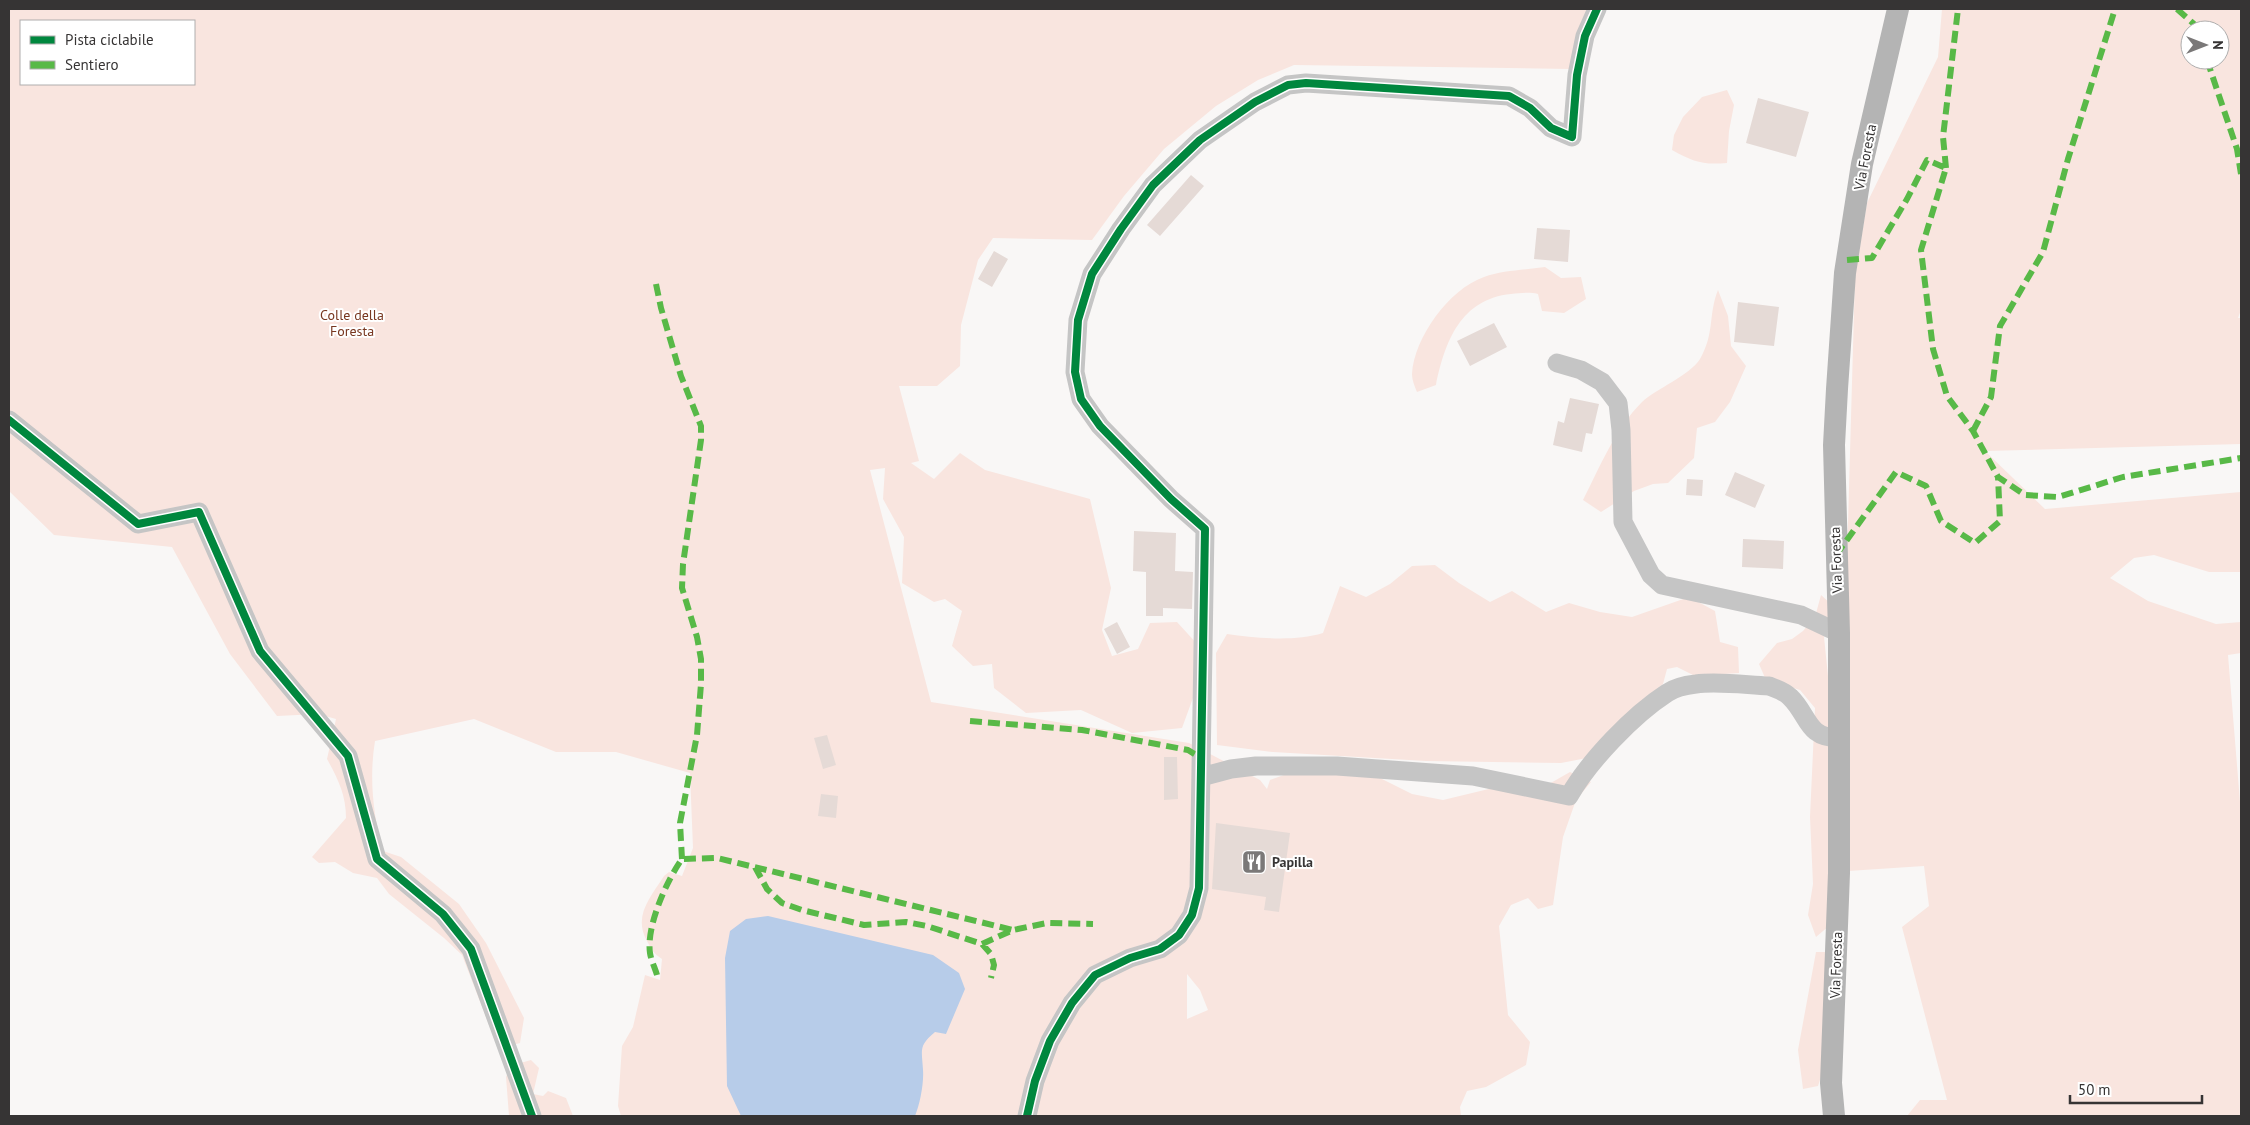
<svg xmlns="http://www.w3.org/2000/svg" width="2250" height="1125" font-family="'PT Sans',sans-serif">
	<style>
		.green { fill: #f9e5df; fill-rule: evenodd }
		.water { fill: #b7cce9 }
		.building { fill: #e5dad6 }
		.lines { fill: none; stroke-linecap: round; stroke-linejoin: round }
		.minor { stroke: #c5c5c5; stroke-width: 19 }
		.major { stroke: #b4b4b4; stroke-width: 22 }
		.quiet { stroke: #58b947; stroke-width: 6; stroke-dasharray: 12 6; stroke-linecap: butt }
		.cycleway-casing { stroke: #fff; stroke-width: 11 }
		.cycleway { stroke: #00873e; stroke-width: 8 }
		.labels { text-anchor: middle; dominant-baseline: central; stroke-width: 4; stroke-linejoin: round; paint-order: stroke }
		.street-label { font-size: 14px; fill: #363434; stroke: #fff }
		.park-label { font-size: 14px; fill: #783720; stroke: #fff }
		.poi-label { font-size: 14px; font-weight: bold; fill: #363434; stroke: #fff; text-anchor: start }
	</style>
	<rect width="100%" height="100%" fill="#f9f7f6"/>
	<!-- green -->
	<path class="green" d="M9,9H1587L1570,69L1294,65L1258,80L1216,106L1164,149L1124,196L1092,240L993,238L978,260L961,325L960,366L937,386H899L919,461L911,463L934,479L960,453L985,470L1090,499L1111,588L1102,630L1112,656L1138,649L1150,623L1177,622L1198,645L1197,687L1182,728L1132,733L1081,710L1026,713L994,688L992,664L973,666L952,646L962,611L945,599L934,602L902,583L904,537L883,499L885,468L870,470L931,702L1189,743L1260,780L1267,789L1270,780L1303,768L1376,776L1412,794L1443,800L1497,787L1535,792L1570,772L1591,782L1576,800L1563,837L1553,905L1538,909L1528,898L1511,905L1499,926L1508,1015L1530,1042L1526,1065L1486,1087L1467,1091L1460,1107L1461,1116H621L618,1106L622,1046L633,1027L645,975L660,980L662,959C654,954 651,949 647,941C633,916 650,898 664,876L669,872L682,876L693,848L690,773L616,752H556L474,719L375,741C369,777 373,816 383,851L401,857L459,904L486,943L524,1018L520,1043L505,1047L496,1043L462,955L444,938L389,894L377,878L353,873L335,862L319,863L312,857L346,818C346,795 338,779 327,759L336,719L318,714L277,716L230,654L172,547L54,535L9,491ZM21,21H194V84H21ZM1187,974L1200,990L1208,1010L1187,1019Z
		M1942,9H2241V310L2238,318H2241V444L1985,451L2045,509L2241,492V572H2209L2154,555L2134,558L2110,578L2148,601L2216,624L2241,622V653L2228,655L2241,814V1116H1907L1920,1100H1947L1902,927L1929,906L1924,866L1848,871L1846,594L1855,277L1867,203L1938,57ZM2190,30H2220V60H2190Z
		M1727,90L1734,105L1729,131L1727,163C1702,165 1694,162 1672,150L1674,135L1683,117L1702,97Z
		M1545,267L1561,278L1581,277L1586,299L1564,313L1542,311L1538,294C1529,292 1521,293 1511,294C1461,299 1445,341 1436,385L1417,392C1415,387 1412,380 1412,374C1414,338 1449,289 1484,277C1503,270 1525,270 1545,267Z
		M1718,290L1728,316L1731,346L1746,366L1730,402L1715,422L1697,428L1694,458L1668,483L1653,484L1634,491L1601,512L1583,500C1600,467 1615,429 1642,402C1656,389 1690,375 1700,359C1715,333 1708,315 1718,290Z
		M1435,565L1459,583L1490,602L1512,591L1546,612L1569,603L1600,612L1632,617L1689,597L1715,611L1720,642L1738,647L1739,673L1695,676L1677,667L1667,669L1663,684L1631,710L1592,757L1561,763L1426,761L1273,752L1217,745L1216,653L1227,634C1257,638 1293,642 1323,633L1340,586L1366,597L1390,584L1412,566Z
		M1821,595L1831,604V630L1824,637L1828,676L1836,920L1816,937L1808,915L1813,884L1810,817L1815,708L1800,690L1766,680L1759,664L1777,643L1792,639L1803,631L1815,617Z
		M1816,952H1831L1826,1061L1818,1086L1803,1089L1798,1050Z
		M531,1060L539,1068L533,1094L543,1096L548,1091L566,1098L573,1116H509L506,1077L510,1066Z"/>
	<!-- water -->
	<path class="water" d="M768,916L933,955L959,973L965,989L946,1034L935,1032C918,1046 922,1050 923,1070C924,1083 920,1104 915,1116H741L727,1086L725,958L730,931L746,919Z"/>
	<!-- building -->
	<path class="building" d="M1758,98L1809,112L1796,157L1746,143Z
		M1191,175L1204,186L1160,236L1147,225Z
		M1537,228L1570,230L1568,262L1534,259Z
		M994,251L1008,259L992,287L978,279Z
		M1738,302L1779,307L1774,346L1734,342Z
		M1494,323L1507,347L1470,366L1457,341Z
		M1570,398L1599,404L1592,434L1586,433L1582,452L1553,445L1558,421L1564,423Z
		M1735,472L1765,485L1755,508L1725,495Z
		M1687,479L1703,480L1702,496L1686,495Z
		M1134,531L1176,533L1175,571L1193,572L1192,609L1163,608V616H1146V572L1133,571Z
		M1743,539L1784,541L1783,569L1742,567Z
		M1117,622L1130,647L1117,654L1104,629Z
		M827,735L836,765L823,769L814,738Z
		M1164,757H1177L1178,799L1164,800Z
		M821,794L838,796L836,818L818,816Z
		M1216,823L1290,833L1279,912L1264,910L1266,897L1212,889Z"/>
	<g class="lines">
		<!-- minor -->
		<path class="minor" d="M1557,363L1581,370L1602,382L1618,403L1621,430L1623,522L1651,575L1662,585L1801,615L1839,633
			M9,420L138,524L199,512L260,651L348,756L377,859L443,914L471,949L532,1116
			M1201,777L1231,769L1256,766H1337L1473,776L1569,796C1589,761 1633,715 1667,693C1674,688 1687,685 1696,684C1718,681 1746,685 1769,686C1777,689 1784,691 1790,697C1809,715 1806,738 1839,738
			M1027,1116L1035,1081L1050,1041L1072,1003L1095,975L1130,958L1160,949L1179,935L1192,915L1199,888L1205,529L1171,499L1100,426L1081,399L1075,372L1078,320L1092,274L1121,229L1153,185L1200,140L1255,102L1288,85L1306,83L1509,96L1530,108L1551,128L1572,137L1577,75L1585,36L1597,9"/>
		<!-- major -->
		<path class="major" d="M1834,1116L1831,1083L1839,873V633L1834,445L1837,389L1845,273L1862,164L1898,9"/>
		<!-- quiet -->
		<path class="quiet" d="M2177,9L2194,24L2196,30
			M2207,60L2237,149L2241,174
			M1946,168L1943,137L1958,9
			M1847,260L1872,258L1907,199L1927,160L1946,168L1921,250L1933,349L1947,396L1973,431L1998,477L2025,495L2058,497L2123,477L2241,458
			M656,284L661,308L681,376L701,426V440L683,564L682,588L697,637L701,659V684L697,735L680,823L682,859
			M1973,431L1991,397L2000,326L2043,252L2068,159L2115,9
			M1836,555L1896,472L1926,486L1941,521L1975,543L2000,521L1998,477
			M970,721L1082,730L1188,750L1201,758
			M755,867L767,889L782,903L802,910L864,925L906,922L927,926L982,944L991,954L994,965L991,978
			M982,944L1013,930L1047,923L1093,924
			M657,975C655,968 651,960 650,953C646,926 667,880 682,859L717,858L1013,930"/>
		<defs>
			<path id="cycleway" d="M9,420L138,524L199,512L260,651L348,756L377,859L443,914L471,949L532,1116
				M1027,1116L1035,1081L1050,1041L1072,1003L1095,975L1130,958L1160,949L1179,935L1192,915L1199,888L1205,529L1171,499L1100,426L1081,399L1075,372L1078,320L1092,274L1121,229L1153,185L1200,140L1255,102L1288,85L1306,83L1509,96L1530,108L1551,128L1572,137L1577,75L1585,36L1597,9"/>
		</defs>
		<!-- cycleway casing -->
		<use href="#cycleway" class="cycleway-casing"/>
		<!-- cycleway -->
		<use href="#cycleway" class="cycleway"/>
	</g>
	<!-- icons -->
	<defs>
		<symbol id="restaurant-square" viewBox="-11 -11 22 22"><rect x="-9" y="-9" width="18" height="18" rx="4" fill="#7a7878" stroke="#fff"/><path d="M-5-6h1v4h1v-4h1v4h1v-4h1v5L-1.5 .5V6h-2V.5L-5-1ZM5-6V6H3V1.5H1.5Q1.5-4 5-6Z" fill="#fff"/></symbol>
	</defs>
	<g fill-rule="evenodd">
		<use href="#restaurant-square" x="1240" y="848" width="28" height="28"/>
	</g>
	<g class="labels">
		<!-- street labels -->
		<g class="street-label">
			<text transform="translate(1865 157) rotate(-79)">Via Foresta</text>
			<text transform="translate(1836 560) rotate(-92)">Via Foresta</text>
			<text transform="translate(1836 965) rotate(-88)">Via Foresta</text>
		</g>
		<!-- park labels -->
		<g class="park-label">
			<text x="352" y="315">Colle della<tspan x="352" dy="16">Foresta</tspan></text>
		</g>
		<!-- poi labels -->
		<g class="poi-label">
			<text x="1272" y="862">Papilla</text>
		</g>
	</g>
	<!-- border -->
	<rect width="2250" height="1125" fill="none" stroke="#363434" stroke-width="20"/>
	<!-- legend -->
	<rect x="20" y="20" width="175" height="65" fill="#ffffff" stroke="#afaeae"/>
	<rect x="30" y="36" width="25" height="8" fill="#00873e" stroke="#afaeae"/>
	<text x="65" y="45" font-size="15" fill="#363434">Pista ciclabile</text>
	<rect x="30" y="61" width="25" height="8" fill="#58b947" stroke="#afaeae"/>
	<text x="65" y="70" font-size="15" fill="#363434">Sentiero</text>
	<!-- north arrow -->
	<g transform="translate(2205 45) rotate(90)"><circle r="24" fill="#ffffff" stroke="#afaeae"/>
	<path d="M0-4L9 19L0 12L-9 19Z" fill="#7a7878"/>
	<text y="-8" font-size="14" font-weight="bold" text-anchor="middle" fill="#363434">N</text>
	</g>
	<!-- scale -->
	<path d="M2070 1095v8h132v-8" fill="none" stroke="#363434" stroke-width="2.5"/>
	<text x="2078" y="1095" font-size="15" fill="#363434" stroke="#ffffff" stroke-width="4" paint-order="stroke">50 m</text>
</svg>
